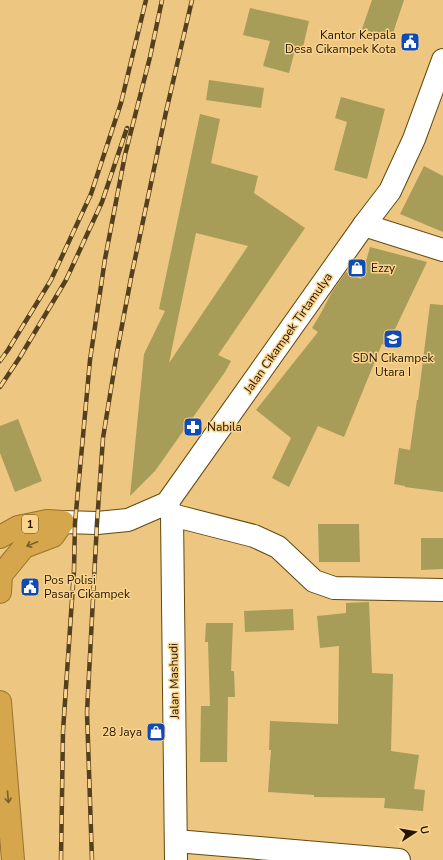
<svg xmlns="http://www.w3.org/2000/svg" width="443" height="860" font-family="'Nunito Sans',sans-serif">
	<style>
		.building { fill: #a79d59; fill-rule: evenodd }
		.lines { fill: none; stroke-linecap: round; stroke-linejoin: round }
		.street-casing { stroke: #624810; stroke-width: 24 }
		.secondary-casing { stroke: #624810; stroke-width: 24 }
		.highway-casing { stroke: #977331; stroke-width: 24 }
		.street { stroke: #fff; stroke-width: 22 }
		.secondary { stroke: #fff; stroke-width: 22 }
		.highway { stroke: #d5a64b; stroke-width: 22 }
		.rail-casing { stroke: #54401f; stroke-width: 4.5 }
		.rail { stroke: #fad38d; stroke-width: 3; stroke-dasharray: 9; stroke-linecap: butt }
		.oneway { stroke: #7c5e26 }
		.labels { text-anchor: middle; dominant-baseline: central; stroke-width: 3; stroke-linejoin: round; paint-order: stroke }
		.shield { fill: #fad38d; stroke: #644e2a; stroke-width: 1 }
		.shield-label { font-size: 11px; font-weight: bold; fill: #231500 }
		.poi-label { font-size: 12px; fill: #231500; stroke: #fad38d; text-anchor: start }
		.street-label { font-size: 12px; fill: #231500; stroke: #fad38d }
	</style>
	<rect width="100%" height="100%" fill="#edc681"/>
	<!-- building -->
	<path class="building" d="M372,0H404L391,39L362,29Z
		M250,8L309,21L303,47L296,46L289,73L263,66L270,41L243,35Z
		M209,80L264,88L261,108L206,100Z
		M341,97L385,109L367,179L334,170L347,122L335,118Z
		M200,114L220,119L211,163L258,176L254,193L305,228L218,355L231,361L225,372L155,471L130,496L144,354L165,311L159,309ZM196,233L248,246L169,363L179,314Z
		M424,166L443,176V232L400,214Z
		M370,247L427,262L387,346L382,344L344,437L318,426L289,487L272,478L291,438L256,410L318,332L312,328L321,313L332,292L346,272L361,279Z
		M430,304L443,305V492L405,487V486L394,484L399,448L410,450L417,400H418Z
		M18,419L42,481L15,492L0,453V426Z
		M318,524H359L360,562H319Z
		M421,538H443V569L421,570Z
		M369,602L372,673L393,674L391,751L419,755L414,789L425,790L423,811L384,808L385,798L314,797V795L268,792L271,750H269L270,721L338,724L339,646L320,648L317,616L346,613V603Z
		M293,609L294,630L245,632L244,611Z
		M206,623H233L231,671H234L235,697H228L227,762H200L201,706H210L208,642H205Z"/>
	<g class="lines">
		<defs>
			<path id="street" d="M364,225L443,250
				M172,515L254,536L278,547L314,581L334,588L443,590
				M176,841L399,860"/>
			<path id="secondary" d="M167,503L172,515L176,860
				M63,522L97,523L128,520L167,503L364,225L390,191L414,139L443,60"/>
			<path id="highway" d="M0,537L18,527L47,521L63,522
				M0,592L1,575L24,547L53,536L63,522
				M0,702L13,860"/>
		</defs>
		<!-- street casing -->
		<use href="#street" class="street-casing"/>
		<!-- secondary casing -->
		<use href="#secondary" class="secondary-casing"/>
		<!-- highway casing -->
		<use href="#highway" class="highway-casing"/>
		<!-- street -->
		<use href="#street" class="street"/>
		<!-- secondary -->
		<use href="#secondary" class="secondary"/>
		<!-- highway -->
		<use href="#highway" class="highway"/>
		<defs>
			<path id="rail" d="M0,361L8,350L51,280L91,194L121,103L146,0
				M0,387L20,357L66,280L102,202L127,128
				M61,860L63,731L74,570L75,523L90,360L105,259L125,155L150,57L162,0
				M92,860L87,712L97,523L103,438L117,352L131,278L166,112L192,0"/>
		</defs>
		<!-- rail casing -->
		<use href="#rail" class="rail-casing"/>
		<!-- rail -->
		<use href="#rail" class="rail"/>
	</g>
	<!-- one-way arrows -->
	<defs><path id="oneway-shaft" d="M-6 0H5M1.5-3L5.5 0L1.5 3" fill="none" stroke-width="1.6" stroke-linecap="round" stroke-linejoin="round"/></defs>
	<g class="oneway">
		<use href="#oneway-shaft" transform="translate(32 544) rotate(158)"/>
		<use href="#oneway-shaft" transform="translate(8 797) rotate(85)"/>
	</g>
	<!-- icons -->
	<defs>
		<symbol id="civic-square" viewBox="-11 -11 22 22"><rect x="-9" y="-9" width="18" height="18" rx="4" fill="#0f4bb7" stroke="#fad38d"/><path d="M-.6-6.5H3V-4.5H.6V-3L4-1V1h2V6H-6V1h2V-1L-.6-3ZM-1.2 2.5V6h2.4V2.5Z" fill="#fff"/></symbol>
		<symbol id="shop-square" viewBox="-11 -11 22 22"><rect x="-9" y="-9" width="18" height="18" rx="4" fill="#0f4bb7" stroke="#fad38d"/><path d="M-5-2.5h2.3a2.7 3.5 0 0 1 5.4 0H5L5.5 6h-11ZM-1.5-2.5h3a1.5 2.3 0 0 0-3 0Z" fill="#fff"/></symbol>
		<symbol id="school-square" viewBox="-11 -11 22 22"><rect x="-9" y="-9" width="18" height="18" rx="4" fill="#0f4bb7" stroke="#fad38d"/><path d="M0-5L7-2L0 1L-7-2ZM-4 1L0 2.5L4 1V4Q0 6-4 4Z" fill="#fff"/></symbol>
		<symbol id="pharmacy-square" viewBox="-11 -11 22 22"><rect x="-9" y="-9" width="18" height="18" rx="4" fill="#0f4bb7" stroke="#fad38d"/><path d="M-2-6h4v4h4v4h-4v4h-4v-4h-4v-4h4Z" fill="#fff"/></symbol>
	</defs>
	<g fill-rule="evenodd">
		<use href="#civic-square" x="399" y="31" width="22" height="22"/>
		<use href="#shop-square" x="346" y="257" width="22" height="22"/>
		<use href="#school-square" x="382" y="328" width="22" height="22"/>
		<use href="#pharmacy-square" x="182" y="416" width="22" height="22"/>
		<use href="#civic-square" x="19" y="576" width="22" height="22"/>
		<use href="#shop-square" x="145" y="721" width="22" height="22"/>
	</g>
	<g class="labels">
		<!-- shield labels -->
		<rect class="shield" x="22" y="515" width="16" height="18" rx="3"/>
		<g class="shield-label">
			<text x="30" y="524">1</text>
		</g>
		<!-- poi labels -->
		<g class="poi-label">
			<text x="396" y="35" text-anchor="end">Kantor Kepala<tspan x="396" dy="14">Desa Cikampek Kota</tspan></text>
			<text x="371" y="268">Ezzy</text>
			<text x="393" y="358" text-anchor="middle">SDN Cikampek<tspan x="393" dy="14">Utara I</tspan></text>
			<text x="207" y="427">Nabila</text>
			<text x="44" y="580">Pos Polisi<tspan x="44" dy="14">Pasar Cikampek</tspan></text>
			<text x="142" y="732" text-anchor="end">28 Jaya</text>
		</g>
		<!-- street labels -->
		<g class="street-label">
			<text transform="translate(288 333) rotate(-55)">Jalan Cikampek Tirtamulya</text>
			<text transform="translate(174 681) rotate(-91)">Jalan Mashudi</text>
		</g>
	</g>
	<!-- north arrow -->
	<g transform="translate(415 832) rotate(78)" stroke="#fad38d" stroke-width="3" paint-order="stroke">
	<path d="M0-3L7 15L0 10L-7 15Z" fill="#231500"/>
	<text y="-6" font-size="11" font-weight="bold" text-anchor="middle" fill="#231500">U</text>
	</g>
</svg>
